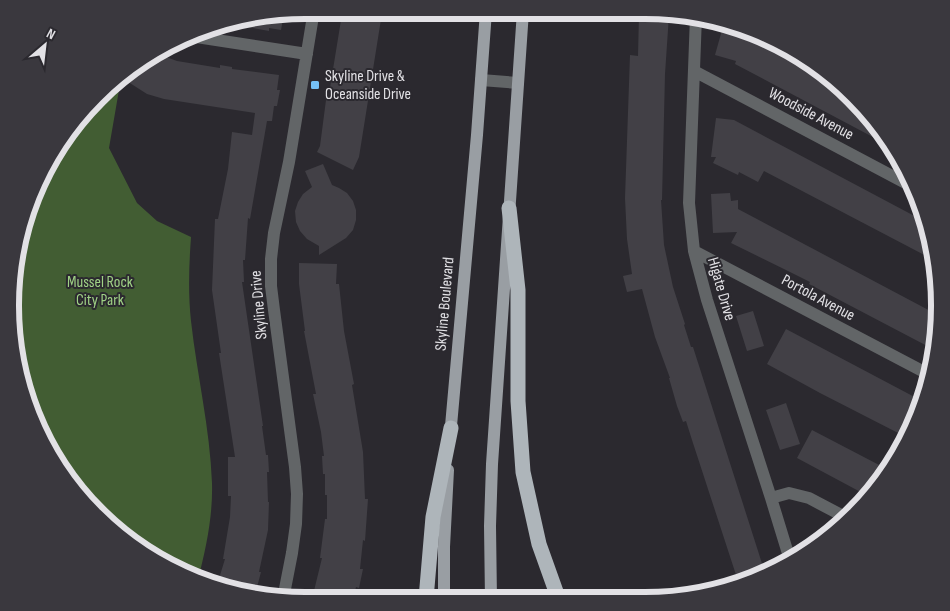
<svg xmlns="http://www.w3.org/2000/svg" width="950" height="611" font-family="'Sofia Sans Condensed',sans-serif">
	<style>
		.green { fill: #425d33 }
		.building { fill: #424046 }
		.lines { fill: none; stroke-linecap: round; stroke-linejoin: round }
		.minor { stroke: #626567; stroke-width: 12 }
		.major { stroke: #999ea3; stroke-width: 12 }
		.highway { stroke: #aeb5ba; stroke-width: 15 }
		.poi-dot { fill: #75c0f6; stroke: #2b292f; stroke-width: 2 }
		.labels { text-anchor: middle; dominant-baseline: central; stroke-width: 4; stroke-linejoin: round; paint-order: stroke }
		.poi-label { font-size: 16px; fill: #e2e1e5; stroke: #2b292f; text-anchor: start }
		.street-label { font-size: 16px; fill: #e2e1e5; stroke: #2b292f }
		.park-label { font-size: 16px; fill: #a0d286; stroke: #2b292f }
		.rim { fill: none; stroke: #e2e1e5; stroke-width: 6 }
	</style>
	<rect width="100%" height="100%" fill="#2b292f"/>
	<!-- green -->
	<path class="green" d="M114,86L119,90L109,148L137,203L157,221L191,237C189,265 188,293 191,321C197,375 210,428 212,483C213,516 206,548 198,580L192,578L111,528L60,469L20,382L11,286L26,210L71,125Z"/>
	<!-- building -->
	<path class="building" d="M344,10H363L382,13L359,157L353,170L317,152L320,146L326,100H328L342,14H343Z
		M284,14L281,30L269,28V31L231,24V22Z
		M639,14L669,15L665,74L662,200H661L664,245L673,287L685,324L684,325L691,347H693L765,573L738,581L692,440L686,421L683,422L677,406L669,378H670L655,337L642,289L627,292L623,276L632,274L627,239L625,198L630,55L638,56Z
		M724,23L742,28V31L797,60L798,57L839,83L886,144L735,64L736,61L715,55Z
		M155,53L177,61L220,68V65L232,67V69L279,75L277,90H280L277,106H274L272,121H267L250,219L248,218L245,260H243L244,282H242L263,426H262L266,455H268L269,472H267L268,502H269L268,530L259,572H261L255,595L217,585L225,559H223L230,517L231,496H228V457H235L219,353H221L212,290L215,219H218L228,169L232,132L252,135L255,113L164,99L147,94L122,78L141,60Z
		M716,118L734,120L922,220L932,259L764,171L758,182L739,172L738,175L713,163L716,157H711Z
		M323,164L332,185L339,188L347,193L353,201L356,210V220L353,230L346,238L319,255V246L307,239L300,231L296,222L295,211L298,202L303,194L312,187L305,171Z
		M730,193L731,201L738,200V209L936,314L931,348L809,284L810,282L788,271L731,243L737,232L713,233L711,194Z
		M299,263L337,264L336,284H339L344,331L354,384L352,385L363,452L365,499H368L365,541L363,540L360,569H363L359,588L356,587L353,599H312L322,558H320L325,519H327V495H325V474H323L322,456H324L321,432L313,394H316L304,331H305L299,284Z
		M753,311L764,346L747,351L736,316Z
		M786,329L924,402L904,436L820,393L767,364Z
		M786,403L800,444L780,450L766,410Z
		M812,430L883,467L868,496L797,458Z"/>
	<g class="lines">
		<!-- minor -->
		<path class="minor" d="M696,16L689,203L694,251L707,300L771,498L790,560
			M190,36L307,54
			M694,71L913,187
			M481,80L518,83
			M694,251L928,374
			M771,498L789,493L809,498L845,517
			M283,599L292,553L296,524L297,494L295,467L274,310L271,286V259L274,233L289,162L314,10"/>
		<!-- major -->
		<path class="major" d="M450,437L477,135L486,11
			M444,599V547L448,470
			M491,600L490,526L492,464L523,11"/>
		<!-- highway -->
		<path class="highway" d="M509,208L518,290V401L523,472L539,544L559,600
			M426,599L433,517L451,428"/>
	</g>
	<!-- markers -->
	<rect class="poi-dot" x="310" y="80" width="10" height="10" rx="2.5"/>
	<g class="labels">
		<!-- poi labels -->
		<g class="poi-label">
			<text x="325" y="76">Skyline Drive &amp;<tspan x="325" dy="18">Oceanside Drive</tspan></text>
		</g>
		<!-- street labels -->
		<g class="street-label">
			<text transform="translate(811 114) rotate(28)">Woodside Avenue</text>
			<text transform="translate(721 289) rotate(74)">Higate Drive</text>
			<text transform="translate(818 298) rotate(28)">Portola Avenue</text>
			<text transform="translate(445 304) rotate(-85)">Skyline Boulevard</text>
			<text transform="translate(259 305) rotate(-95)">Skyline Drive</text>
		</g>
		<!-- park labels -->
		<g class="park-label">
			<text x="100" y="282">Mussel Rock<tspan x="100" dy="18">City Park</tspan></text>
		</g>
	</g>
	<!-- crop -->
	<path d="M0 0H950V611H0ZM305 19H645A286 286 0 0 1 931 305V306A286 286 0 0 1 645 592H305A286 286 0 0 1 19 306V305A286 286 0 0 1 305 19Z" fill="#3a383e" fill-rule="evenodd"/>
	<path class="rim" d="M305 19H645A286 286 0 0 1 931 305V306A286 286 0 0 1 645 592H305A286 286 0 0 1 19 306V305A286 286 0 0 1 305 19Z"/>
	<!-- north arrow -->
	<g transform="translate(45 45) rotate(28)" stroke="#2b292f" stroke-width="4" paint-order="stroke">
	<path d="M0-4L9 19L0 12L-9 19Z" fill="#e2e1e5"/>
	<text y="-8" font-size="14" font-weight="bold" text-anchor="middle" fill="#e2e1e5">N</text>
	</g>
</svg>
